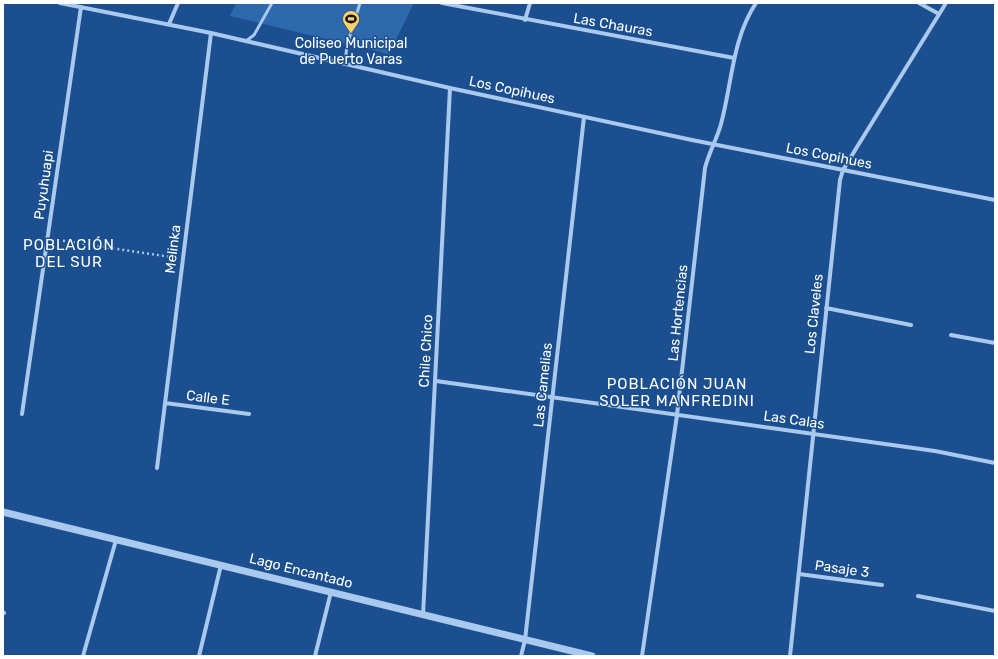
<svg xmlns="http://www.w3.org/2000/svg" width="998" height="659" font-family="Rubik,sans-serif">
	<style>
		.green { fill: #2e69ad }
		.lines { fill: none; stroke-linecap: round; stroke-linejoin: round }
		.path { stroke: #a9c9ee; stroke-width: 2.5; stroke-dasharray: 2 3; stroke-linecap: butt }
		.service { stroke: #a9c9ee; stroke-width: 3 }
		.minor { stroke: #a9c9ee; stroke-width: 4 }
		.tertiary { stroke: #a9c9ee; stroke-width: 7 }
		.labels { text-anchor: middle; dominant-baseline: central; stroke-width: 3; stroke-linejoin: round; paint-order: stroke }
		.street-label { font-size: 14px; fill: #fff; stroke: #1b4f8f }
		.poi-label { font-size: 14px; fill: #fff; stroke: #1b4f8f }
		.neighbourhood-label { font-size: 15px; letter-spacing: 1px; fill: #fff; stroke: #1b4f8f }
	</style>
	<rect width="100%" height="100%" fill="#1b4f8f"/>
	<!-- green -->
	<path class="green" d="M236,3H414L389,54L230,16Z"/>
	<g class="lines">
		<!-- path -->
		<path class="path" d="M58,240L171,257"/>
		<!-- service -->
		<path class="service" d="M246,41L254,35L272,3
			M345,64L347,45L360,3"/>
		<!-- minor -->
		<path class="minor" d="M60,3L211,33L450,88L692,140L995,200
			M442,3L734,58
			M919,3L939,14
			M525,20L530,3
			M169,24L178,3
			M826,308L911,325
			M951,335L995,343
			M436,381L935,451L995,463
			M165,403L249,414
			M22,414L81,7
			M157,468L211,33
			M799,574L882,585
			M918,596L995,611
			M3,612L4,613
			M423,615L450,88
			M83,656L116,540
			M199,656L221,565
			M315,656L331,592
			M521,656L525,640L584,117
			M642,656L677,415L705,168C709,152 717,139 721,124C732,84 732,39 756,3
			M790,656L840,180L843,170L857,147L946,3"/>
		<!-- tertiary -->
		<path class="tertiary" d="M3,512L592,656"/>
	</g>
	<!-- icons -->
	<defs>
		<symbol id="stadium-pin" viewBox="-11 -11 22 30"><path d="M0 17L-7.5 6A9.5 9.5 0 1 1 7.5 6Z" fill="#ffd166" stroke="#1b4f8f"/><path d="M0-5a6.5 5 0 1 0 0 10a6.5 5 0 1 0 0-10ZM-3.5-1.8h7v3.6h-7Z" fill="#111"/></symbol>
	</defs>
	<g fill-rule="evenodd">
		<use href="#stadium-pin" x="341" y="9" width="20" height="27"/>
	</g>
	<g class="labels">
		<!-- street labels -->
		<g class="street-label">
			<text transform="translate(613 25) rotate(10)">Las Chauras</text>
			<text transform="translate(512 90) rotate(12)">Los Copihues</text>
			<text transform="translate(829 156) rotate(11)">Los Copihues</text>
			<text transform="translate(44 185) rotate(-82)">Puyuhuapi</text>
			<text transform="translate(173 249) rotate(-83)">Melinka</text>
			<text transform="translate(678 313) rotate(-84)">Las Hortencias</text>
			<text transform="translate(814 314) rotate(-84)">Los Claveles</text>
			<text transform="translate(426 351) rotate(-87)">Chile Chico</text>
			<text transform="translate(543 385) rotate(-84)">Las Camelias</text>
			<text transform="translate(208 398) rotate(7)">Calle E</text>
			<text transform="translate(794 420) rotate(8)">Las Calas</text>
			<text transform="translate(842 569) rotate(8)">Pasaje 3</text>
			<text transform="translate(301 571) rotate(14)">Lago Encantado</text>
		</g>
		<!-- poi labels -->
		<g class="poi-label">
			<text x="351" y="43">Coliseo Municipal<tspan x="351" dy="16">de Puerto Varas</tspan></text>
		</g>
		<!-- neighbourhood labels -->
		<g class="neighbourhood-label">
			<text x="69" y="245">POBLACIÓN<tspan x="69" dy="17">DEL SUR</tspan></text>
			<text x="677" y="384">POBLACIÓN JUAN<tspan x="677" dy="17">SOLER MANFREDINI</tspan></text>
		</g>
	</g>
	<!-- border -->
	<rect width="998" height="659" fill="none" stroke="#ffffff" stroke-width="8"/>
</svg>
